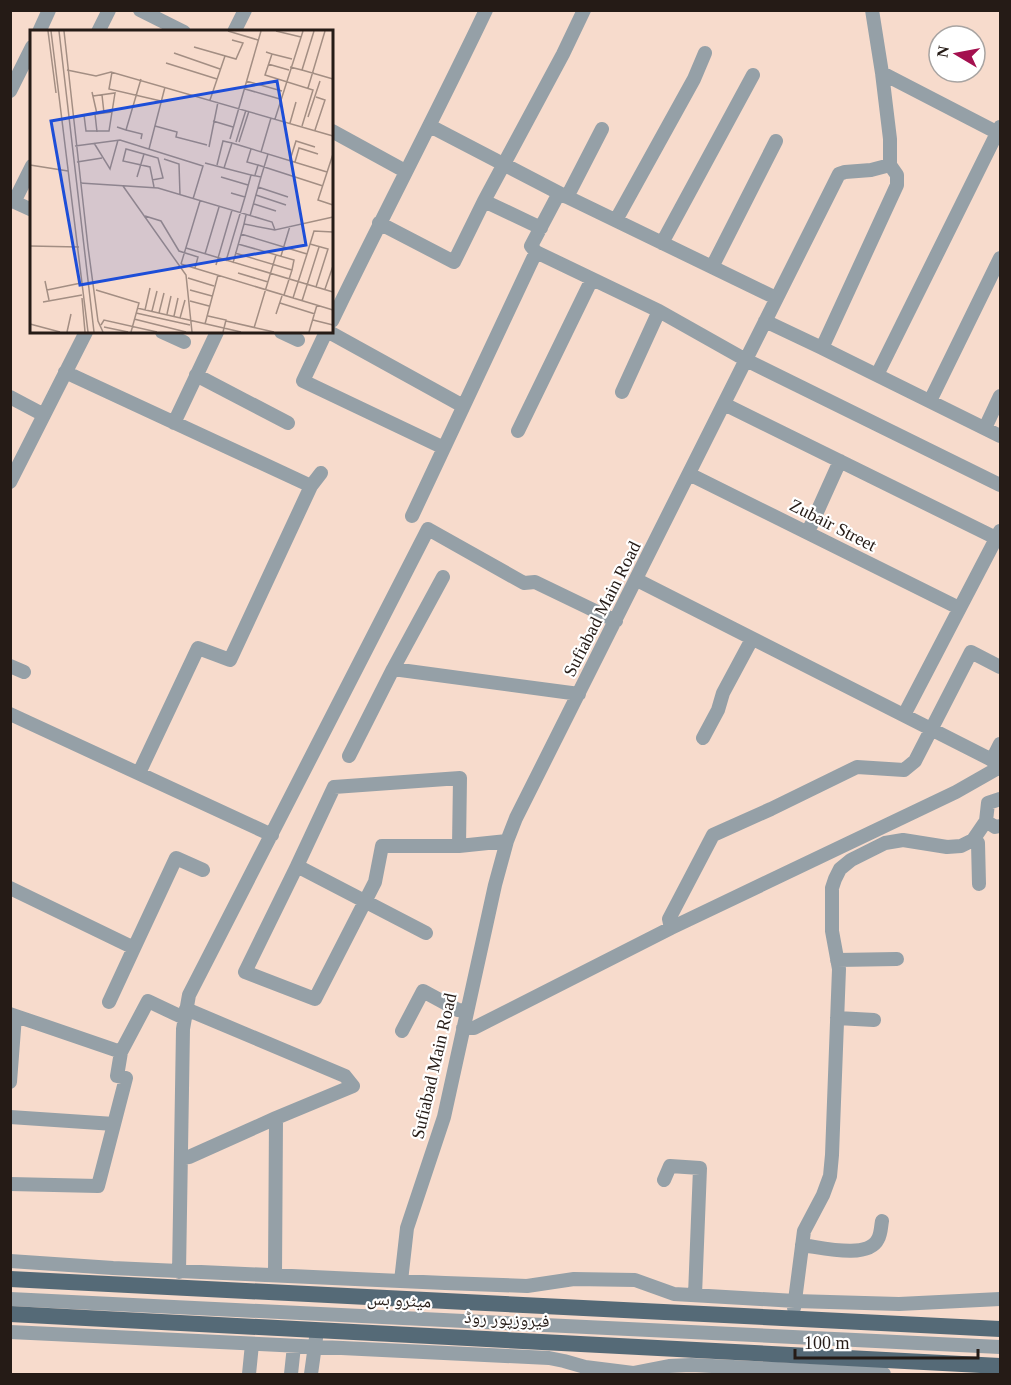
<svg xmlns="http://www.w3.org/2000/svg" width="1011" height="1385" font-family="'Times New Roman','Noto Naskh Arabic',serif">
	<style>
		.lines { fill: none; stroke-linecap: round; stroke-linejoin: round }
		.minor { stroke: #95a0a7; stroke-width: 14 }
		.major { stroke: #556a77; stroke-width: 16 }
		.labels { text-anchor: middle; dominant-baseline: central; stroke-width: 4.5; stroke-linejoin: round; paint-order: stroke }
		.street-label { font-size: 18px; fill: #251b16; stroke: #fff }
		.inset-road { fill: none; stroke: #a38e83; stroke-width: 1.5 }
		.view { fill: #1d4ed8; fill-opacity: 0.15; stroke: #1d4ed8; stroke-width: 3 }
		.inset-edge { fill: none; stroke: #251b16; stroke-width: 3 }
	</style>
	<rect width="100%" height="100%" fill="#f7dbcc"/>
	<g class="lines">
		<!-- minor -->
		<path class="minor" d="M140,10L184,32
			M39,32L49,10
			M98,32L109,10
			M234,32L245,10
			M882,73L1000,134
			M10,91L32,47
			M430,126L559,193
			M332,131L405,171
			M567,197L602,129
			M10,200L32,210
			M484,201L563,54L584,10
			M14,202L32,166
			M616,220L694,79L705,53
			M379,223L454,262L484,201L541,228
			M662,243L753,75
			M536,252L531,246L559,193L776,298
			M712,267L776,141
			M332,321C382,217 436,115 486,10
			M765,321L822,348L897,185V175L890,165
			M162,332L184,342
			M281,332L298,340
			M326,332L303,381L444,448
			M329,332L463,406
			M822,348L1000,436
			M65,372L311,486L321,473
			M196,375L288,423
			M877,375L1000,127
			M622,392L659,311L746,360L1000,485
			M10,397L44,415
			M930,401L1000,258
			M724,404L1000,540
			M174,423L217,332
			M985,428L1000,396
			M518,431L592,279
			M689,474L959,608
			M10,482L86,332
			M412,516L536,252L659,311
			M808,532L840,461
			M637,580L992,760L998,769
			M10,666L24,672
			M393,669L443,577
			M10,714L272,835
			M904,715L1000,531
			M703,738L718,710L723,693L752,639
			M349,756L393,669L579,694
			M992,760L1000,744
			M139,773L198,648L230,660L311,486
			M986,821L995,827L1000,826
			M973,840L978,843L979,884
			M297,866L245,972L315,999L375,882L382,846H459L507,841
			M10,888L134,948L109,1002
			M671,928L669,919L713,835L771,809L857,767L904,770L915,761L971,652L1000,667
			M426,933L297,866L334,787L460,778L459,846
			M134,948L176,858L203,870
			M837,960L897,959
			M10,1014L121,1052L117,1076L126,1078L98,1186L10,1184
			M837,1018L874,1020
			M463,1028H474L671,928L956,792L1000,767
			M402,1031L423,991L458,1010L466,1011
			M121,1052L148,1001L184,1018
			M10,1082L15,1016
			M10,1117L114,1124
			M181,1158L189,1157L276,1118L353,1086L345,1076L186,1009
			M664,1180L670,1166L700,1168L695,1295
			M802,1245C820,1247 868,1260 878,1239C881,1234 881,1226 882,1221
			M10,1261L113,1268L445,1283L527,1286L574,1279L635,1280L674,1294L795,1301L899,1304L1000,1299
			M179,1272L183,1029L189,995L428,529L524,583L535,582L616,621
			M275,1275L276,1118
			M401,1281L407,1228L444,1117L495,885L507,841L516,818L839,174L845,172L871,170L890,165V139L882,73L872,10
			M10,1299L1000,1347
			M794,1308L804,1231L823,1195L830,1176L832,1155L839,969L832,931V888L835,879L840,869L851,860L885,843L903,840L947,847L961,846L973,840L986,821L988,803L1000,799
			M10,1332L549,1358L564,1361L585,1367L633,1373L669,1366L691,1365L884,1374
			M249,1374L252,1344
			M291,1374L294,1346
			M311,1374L316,1338"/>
		<!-- major -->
		<path class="major" d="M10,1279L1000,1329
			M10,1314L1000,1366"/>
	</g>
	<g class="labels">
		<!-- street labels -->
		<g class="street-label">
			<text transform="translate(833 525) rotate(27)">Zubair Street</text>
			<text transform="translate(602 609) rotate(-63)">Sufiabad Main Road</text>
			<text transform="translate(434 1066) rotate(-77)">Sufiabad Main Road</text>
			<text transform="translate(399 1300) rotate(3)">میٹرو بس</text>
			<text transform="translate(507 1319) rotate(3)">فیروزپور روڈ</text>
		</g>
	</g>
	<!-- overview -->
	<g transform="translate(30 30)">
		<rect width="303" height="303" fill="#f7dbcc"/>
		<path class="inset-road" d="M18,1L26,63M21,1L58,302M29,1L64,302M34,1L58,217L68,291L73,302M198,1L228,10M246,1L271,7M164,17L206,29L213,13L202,10M236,22L242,24L235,45L283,60L272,96M144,23L190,39M242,24L262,29M136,33L187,49M238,34L259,40M260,37L272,40L284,1M37,40L66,46L81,42L303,106M272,40L303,49M82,42L79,59L131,71M216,51L252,61M278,58L295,1M215,59L250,69M62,62L67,84M72,65L74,83M180,70L195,26M65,84L67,102M54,85L56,101H79L85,63L63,66M42,87L82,82M278,87L290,51M245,89L273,1M183,91L203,97M260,93L266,72M125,96L147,102L146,107L177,115M87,97L96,100L111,49M96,100L112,104L111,109M285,100L295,70L286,67M200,109L231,1M206,112L216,80M209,112L219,81M64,113L80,139L88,110M45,116L90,110L173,136L163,169M179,117L188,72M119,119L135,57M221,119L217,132L228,135L225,145M231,122L241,88M114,124L96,119L93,131L120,137L124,157M303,124L288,170L303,175M134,129L149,134L150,165M260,130L266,111L285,117M47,132L72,128M265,132L269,118L288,124M175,133L221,145L215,167M0,135L38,141M187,135L193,111L202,113M228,135L293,156M194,138L202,113L297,142M107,147L114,124L128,128L133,148L122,150M191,147L218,155M231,147L238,124M50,153L128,158L242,192L245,200L303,187M93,156L156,245L162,302M228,157L258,167M226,165L256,175M224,174L246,181M216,185L214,194L245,200M115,186L131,191L149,221L168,227L165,238M220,186L231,147L221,145M211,204L277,224L284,201L303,202M208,214L264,230L262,240M280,214L298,219L286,257M0,216L49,217M156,218L303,262M205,223L262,240L254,265M175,224L189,177M251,226L260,196M196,231L215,167L201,163M203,233L214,194M151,234L303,280M151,234L170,171M186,235L202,180M208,243L238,252M158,248L184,256M15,251L19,270M295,259L303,236M17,260L51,253M66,260L109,273L101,302M160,260L182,266M52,268L55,302M263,268L277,224M160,271L179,276M272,271L289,217M13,272L52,265M250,273L285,284M107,278L211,302M115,280L120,258M122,281L127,261M106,283L160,295M129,283L134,263M137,284L141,266M246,284L252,266M144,286L148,268M178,286L196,290L193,302M150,288L155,270M104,289L156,302M283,290L303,295M196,291L244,302M0,294L30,302M175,294L188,245M71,295L74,290L127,302M74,297L98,302M224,298L246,225M37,302L41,284M279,302L287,275"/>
		<path class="view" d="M247,51L276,215L50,255L21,91Z"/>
		<rect width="303" height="303" class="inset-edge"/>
	</g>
	<!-- border -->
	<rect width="1011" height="1385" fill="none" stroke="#251b16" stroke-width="24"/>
	<!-- north arrow -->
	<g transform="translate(957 54) rotate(280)"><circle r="28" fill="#ffffff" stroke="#a8a4a2" stroke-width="1.5"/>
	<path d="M0-4.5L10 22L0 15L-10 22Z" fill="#a4104f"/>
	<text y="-9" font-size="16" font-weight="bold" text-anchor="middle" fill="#251b16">N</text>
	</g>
	<!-- scale -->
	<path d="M795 1349v9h183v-9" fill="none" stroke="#251b16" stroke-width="3"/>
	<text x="804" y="1349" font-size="18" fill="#251b16" stroke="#ffffff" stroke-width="4.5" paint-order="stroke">100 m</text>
</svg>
